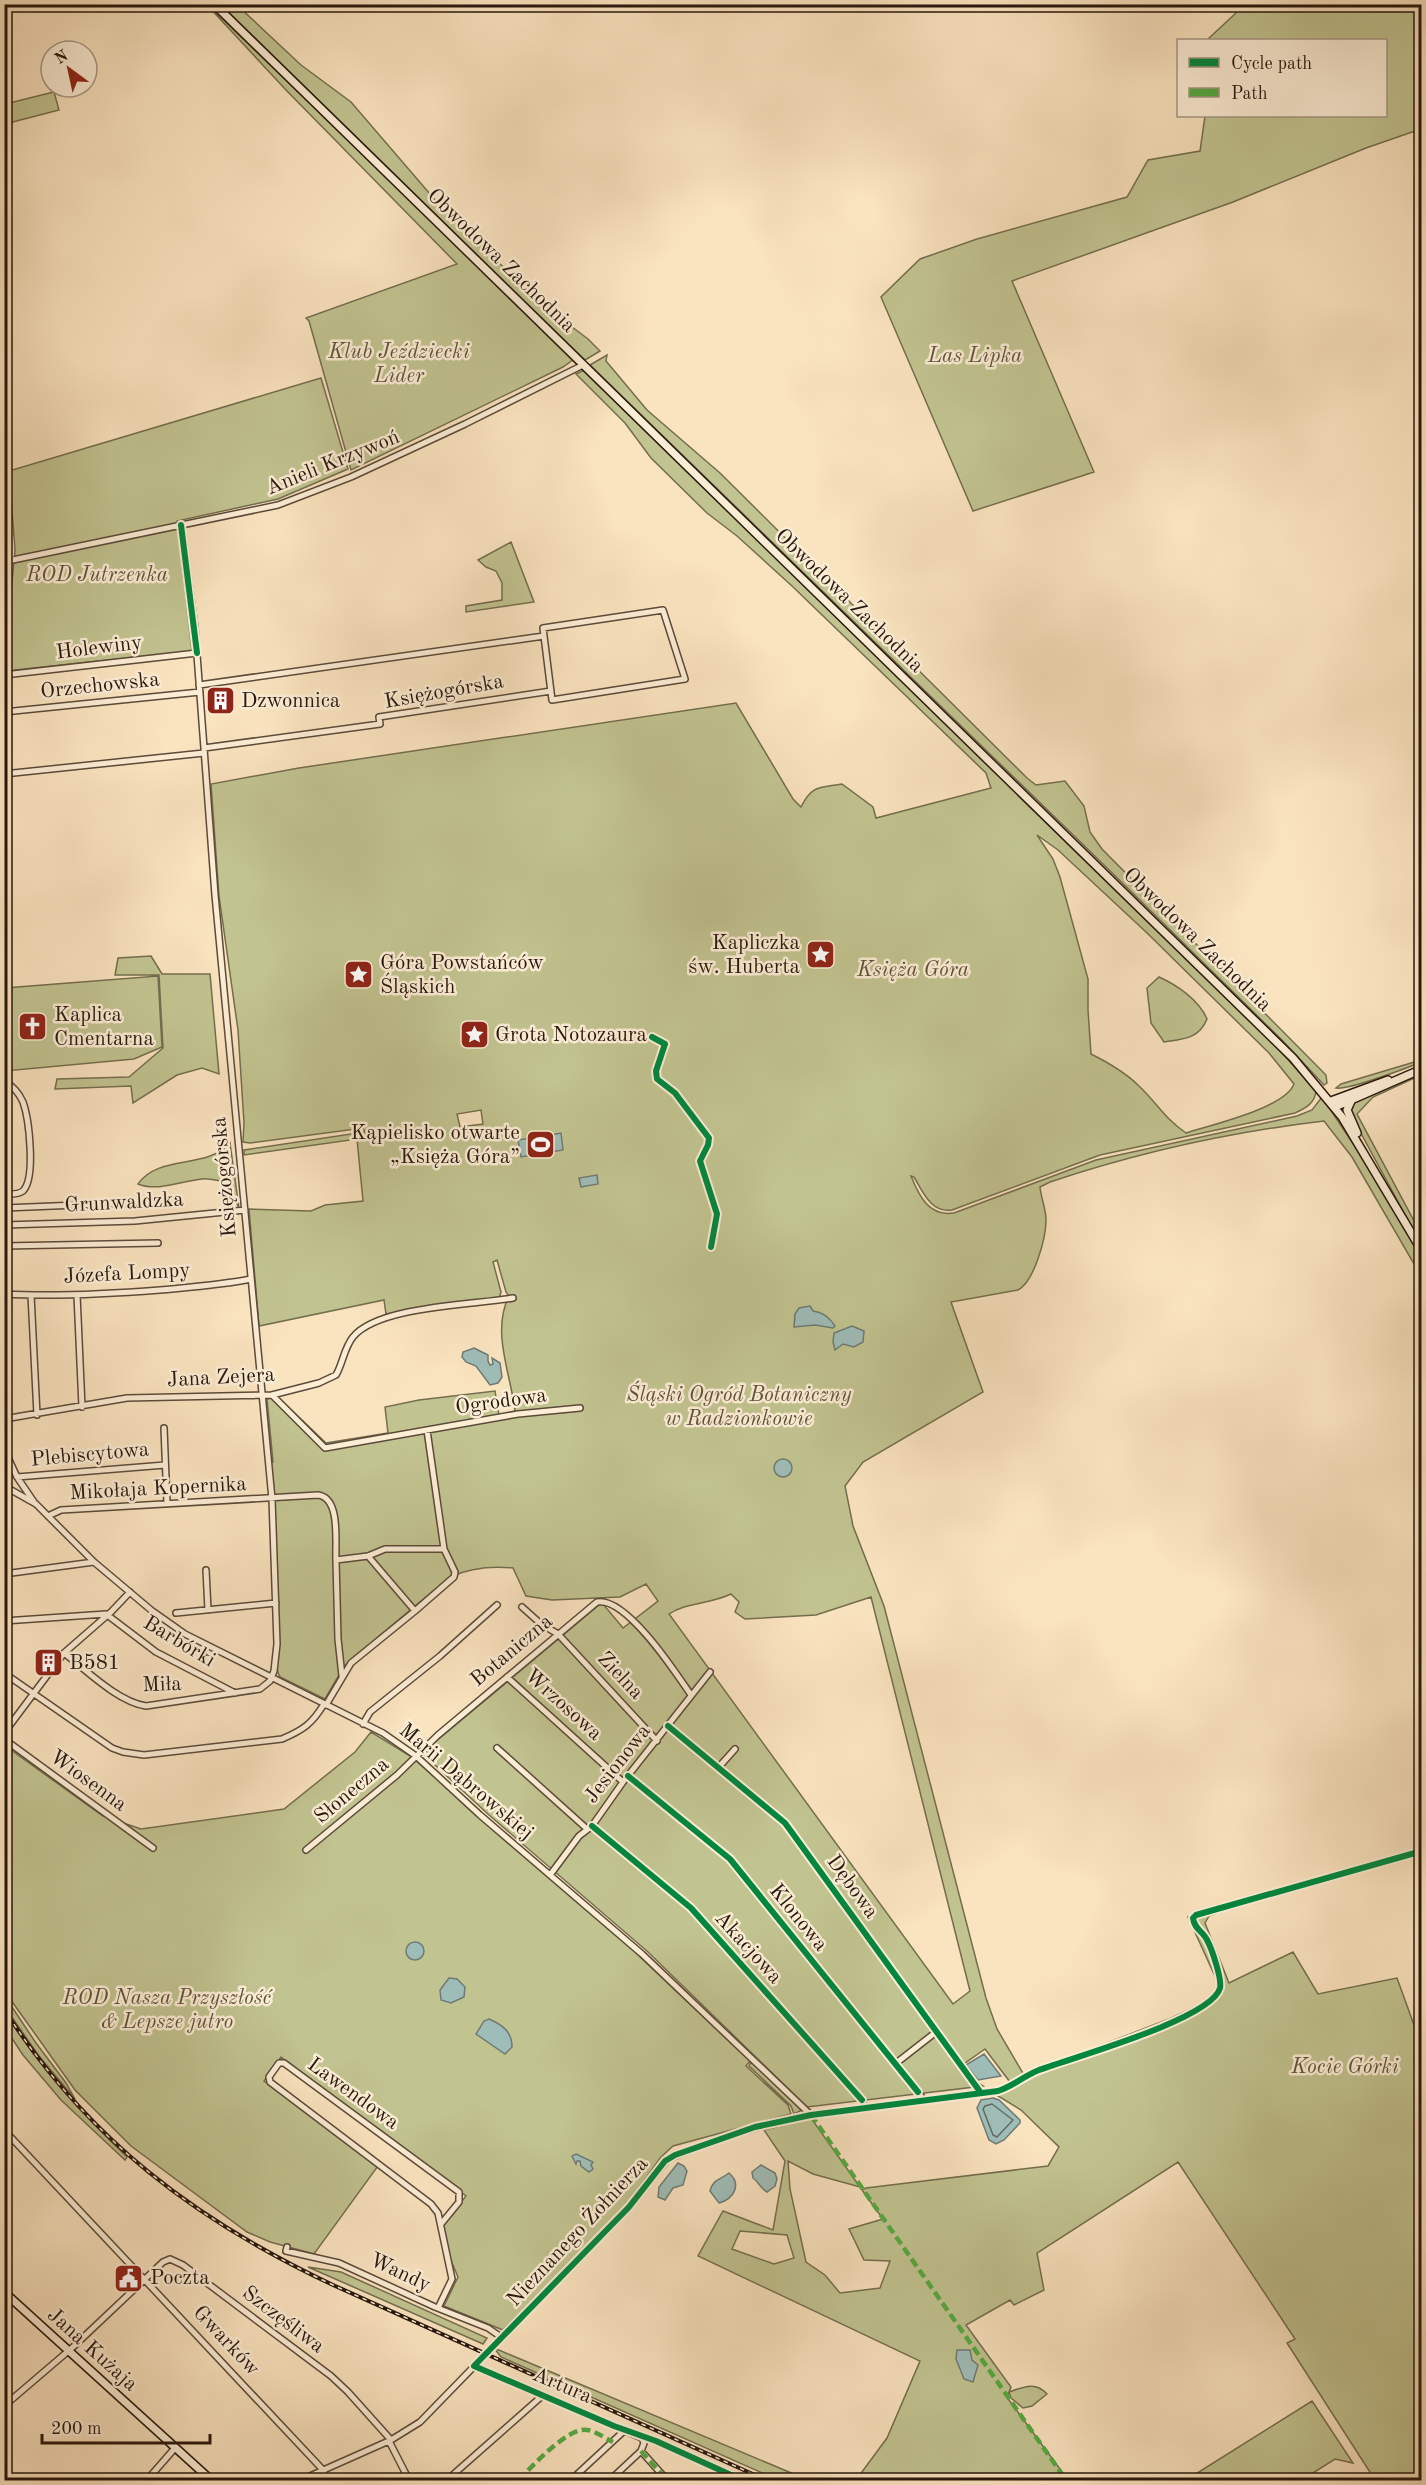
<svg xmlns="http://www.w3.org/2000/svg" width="1426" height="2485" font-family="'Old Standard TT',serif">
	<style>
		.green { fill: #c1c390; stroke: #746d4e; stroke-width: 1.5; fill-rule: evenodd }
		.water { fill: #9fbdb8; stroke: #6f7b74; stroke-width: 1.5 }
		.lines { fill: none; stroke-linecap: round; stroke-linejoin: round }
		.shore { stroke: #646a62; stroke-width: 1.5 }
		.street-casing { stroke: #5c4a3a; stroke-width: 8 }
		.secondary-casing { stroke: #28170d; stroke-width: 10 }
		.street { stroke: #fcedd5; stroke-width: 5 }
		.secondary { stroke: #fcedd5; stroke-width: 7 }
		.rail-casing { stroke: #28170d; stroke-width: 4 }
		.rail { stroke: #fcedd5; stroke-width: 1.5; stroke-dasharray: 4.5; stroke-linecap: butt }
		.quiet { stroke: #53a941; stroke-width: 4.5; stroke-dasharray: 9 4.5; stroke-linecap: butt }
		.cycleway-casing { stroke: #fcedd5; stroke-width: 10 }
		.cycleway { stroke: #00873e; stroke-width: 6 }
		.labels { text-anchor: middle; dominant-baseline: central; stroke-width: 5; stroke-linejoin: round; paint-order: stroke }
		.street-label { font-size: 21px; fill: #28170d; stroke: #fcedd5 }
		.park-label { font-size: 21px; font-style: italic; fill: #5e533b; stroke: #fcedd5 }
		.poi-label { font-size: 21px; fill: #28170d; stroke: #fcedd5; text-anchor: start }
	</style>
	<rect width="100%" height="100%" fill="#fae3bf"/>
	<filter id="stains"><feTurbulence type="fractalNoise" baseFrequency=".00333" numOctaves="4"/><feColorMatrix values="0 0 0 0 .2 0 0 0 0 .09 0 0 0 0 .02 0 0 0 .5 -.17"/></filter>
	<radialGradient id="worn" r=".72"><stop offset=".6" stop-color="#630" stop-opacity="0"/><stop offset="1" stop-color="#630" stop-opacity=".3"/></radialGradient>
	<!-- green -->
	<path class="green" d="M207,5H208L574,359L563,367L351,470L309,321L306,318L457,264L286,90Z
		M221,5H237L301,65L351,102L436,201L539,302L588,339L600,351L585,360Z
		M1237,5H1421V129L1366,148L1233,202L1012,281L1094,472L973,511L881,297L920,259L977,239L1127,197L1148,160L1200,151L1205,116H1386V40H1207L1236,13Z
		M54,92L59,110L5,124V104Z
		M607,355L606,361L647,410L720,473L1027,778L1036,785L1065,781L1084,806L1090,832L1102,849L1326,1075L1327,1083L1324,1085L1283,1041L1104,865L590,365Z
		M584,370L1272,1042L1316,1091C1315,1103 1306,1108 1295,1113L1100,1155L952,1210C931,1213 923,1192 914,1177L911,1176C919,1196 929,1217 954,1213L1096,1160L1297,1116L1312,1110L1322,1097L1372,1172L1421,1257V1276L1352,1157L1324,1121C1230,1132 1140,1152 1050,1182L1040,1187C1041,1198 1046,1209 1046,1220C1046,1238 1034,1282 1018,1290L951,1302L983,1392L863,1462L845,1486L853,1526L884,1606L986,1998L997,2029L1024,2075L1169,2019L1208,2001L1219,1985L1188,1917L1223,1904L1227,1909L1209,1916L1205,1923L1229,1983L1293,1952L1318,1994L1397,1978L1422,2047L1421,2480H1375L1287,2343L1295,2339L1178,2162L1037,2253L1044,2290L1014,2305L1010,2300L966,2325L1011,2387L1009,2392C1023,2387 1036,2381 1047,2394L1032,2406L1023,2408L1011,2398L1009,2392L1006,2396L1068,2480H856L887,2438L920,2361L698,2256L723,2211L773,2230L785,2161L764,2130L811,2118L860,2187L813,2174L788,2161L790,2189L806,2262L825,2275L840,2293L880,2288L890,2261L864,2260L849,2229L883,2219L862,2190L866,2188L1048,2166L1059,2147L1021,2110L998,2096L1021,2077L1010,2082L985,2049L964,2064L978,2083L983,2086L807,2107L648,1952L489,1815L422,1753L599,1605L603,1604L623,1628L658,1601L646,1584L620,1597L552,1600L526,1596L513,1568C492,1566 470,1568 450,1577L354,1657L343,1668L325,1699L280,1677C273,1666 280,1645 279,1631C277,1575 275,1519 271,1463L273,1462L267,1399L277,1396L326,1443L388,1433L385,1407L419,1400L495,1391L499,1415L515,1411C511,1374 491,1332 509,1296L506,1292L497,1260L493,1262L501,1292L499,1298L425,1307L386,1314L384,1300L259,1326L249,1209L311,1211L325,1205L363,1201L357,1139L244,1155V1150L365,1132L363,1128L250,1143L243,1142L244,1123L238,1030L219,896L211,784L299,768L736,703L793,799L801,807C812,785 819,788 842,784L873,807L876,818L991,788L986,773L792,586L737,536L707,513L651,458L625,423L576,374ZM1037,835L1058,850L1146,932L1269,1053L1294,1084C1285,1108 1211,1125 1186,1133C1164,1118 1157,1103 1139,1086C1125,1072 1109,1063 1091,1054L1088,1010V979L1060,877L1053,859ZM481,1110L483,1124L460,1127L457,1114ZM731,1594L739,1602L735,1612L745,1619L816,1615L871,1597L970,1991L953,2004L669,1614C687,1602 711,1604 731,1594ZM740,2231L787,2235L794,2258L774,2264L732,2249Z
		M321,378L348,469L278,499L177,521L192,651L6,671L5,656L15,550L9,471Z
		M511,542L534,602L466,612V606L502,600V583L496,571L486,567L478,560Z
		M151,956L162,974H210L219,1074L202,1068L177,1075L133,1103L131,1086L55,1089L57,1079L129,1077L163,1048L159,975H115L118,958Z
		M158,976L162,1047L134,1059L5,1071V988Z
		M1159,977C1177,985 1199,1000 1207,1019C1199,1039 1183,1039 1164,1042L1151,1023L1147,988Z
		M1421,1060V1062C1407,1068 1349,1090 1336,1088L1341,1084Z
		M1421,1072V1075L1373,1097L1357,1114L1421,1234V1244L1350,1113V1107L1354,1102Z
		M230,1143L239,1208L226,1182C218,1181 209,1178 202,1179C182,1181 157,1192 138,1184C159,1154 206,1170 230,1143Z
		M371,1732L412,1757L631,1948L750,2061L746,2066L788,2105L791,2114L673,2146L661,2157L625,2207L503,2330L444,2306L458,2277L449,2256L443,2226L466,2196L281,2057L264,2081L378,2166L314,2254L270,2242L247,2232L131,2146L75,2090L13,2003L5,1988L4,1745L103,1816L141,1829L284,1809L355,1752Z
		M4,1995L36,2043L66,2083L75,2099L39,2056L9,2013L5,2005Z
		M5,2013C41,2066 81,2113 127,2157L125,2160L61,2100L23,2055L5,2028Z
		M751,2062L795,2103L802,2110L794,2114L791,2106L749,2066Z
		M308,2267L341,2272L487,2338L483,2344Z
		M494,2348L808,2480H778L501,2357Z
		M1312,2401L1353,2463L1335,2459L1302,2480H1186Z"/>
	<!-- water -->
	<path class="water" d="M561,1133L563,1150L521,1157L518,1140Z
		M597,1175L598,1184L581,1187L579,1178Z
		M810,1306L813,1311C822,1312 830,1318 835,1326L833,1328L815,1325L794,1327L795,1314L799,1308Z
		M852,1326L864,1331L863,1342L854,1347L843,1344L835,1350L833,1342L834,1333Z
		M474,1348L488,1355V1361L490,1365L493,1364L492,1358L500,1363L502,1377L498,1383L490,1385L476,1366L466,1362L462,1357L463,1352Z
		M774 1468a9 9 0 1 1 18 0a9 9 0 1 1-18 0Z
		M406 1951a9 9 0 1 1 18 0a9 9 0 1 1-18 0Z
		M449,1978L457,1979L465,1987L464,1997L451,2003L441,2000L440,1990Z
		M489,2019C503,2025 512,2032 512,2047L505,2054L476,2034L484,2021Z
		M984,2054L1001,2076L978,2080L966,2065Z
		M993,2098L999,2100L1020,2120V2123L1004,2140L996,2144L989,2140L977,2108L981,2100Z
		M576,2154L593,2162L591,2165L593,2169L589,2172L581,2166L580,2161H577L576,2164L572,2156Z
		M678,2163L684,2166L687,2171L683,2185L673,2188L665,2200L658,2197L659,2187Z
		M761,2165L775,2173L777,2179L775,2186L767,2192C760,2188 759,2182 753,2178L752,2172Z
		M729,2173C742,2184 734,2199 719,2203L710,2191C713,2179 720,2180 729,2173Z
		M957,2350H970L972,2360L978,2365L973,2382L964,2379L956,2359Z"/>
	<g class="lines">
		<!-- shore -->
		<path class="shore" d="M992,2104L1013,2120L997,2137L993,2135L983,2109L985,2106Z"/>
		<defs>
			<path id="street" d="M4,475L9,550L4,601
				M8,561L278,505L351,477L465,424L583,365
				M663,610L685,679L552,700L543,628Z
				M4,675L197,653
				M199,685L544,636
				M4,712L200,692
				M204,748L380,724L379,717L551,691
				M4,774L204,753
				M4,1081C13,1086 19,1093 23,1102C29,1119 36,1178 23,1191C18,1195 10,1194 4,1194
				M4,1208L127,1203
				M4,1225L135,1221L245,1210
				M4,1246L158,1243
				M4,1294C56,1297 109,1294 160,1290C191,1287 221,1285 251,1279
				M31,1295L37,1415
				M77,1295L82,1407
				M272,1395L325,1448L518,1414L580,1408
				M4,1419L127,1398L272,1395L319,1383L336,1375C343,1363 344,1348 353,1337C378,1306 473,1305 513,1298
				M164,1428L167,1503
				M4,1449L17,1477L34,1502
				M17,1477L165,1465
				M4,1486L36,1504L94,1562L151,1610L185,1634L383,1733L416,1756L480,1815L642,1954L811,2115
				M48,1516L61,1510L318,1495C341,1498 335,1542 336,1560L368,1556L385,1549H444
				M368,1556L415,1611L454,1577L455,1572L444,1549L427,1430
				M336,1560L338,1639L342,1676
				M206,1570L208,1610
				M4,1574L94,1562
				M522,1607L541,1624L558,1634L657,1741
				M176,1613L276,1603
				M4,1621L106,1614L156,1652L235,1693
				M64,1653C86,1670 118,1702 146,1706L260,1689L270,1681L274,1671L277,1644L272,1499L215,895L195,628L181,525
				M4,1673L112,1748L123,1752L144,1755L282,1739C303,1730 312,1724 324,1704
				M507,1677L623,1782
				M326,1705L351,1663L415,1611
				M363,1724L370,1712L440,1656L497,1605
				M668,1726L785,1823L981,2093
				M4,1733L64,1653L111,1612L130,1592
				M4,1739L153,1848
				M497,1748L586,1828
				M718,1768L735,1749
				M628,1776L730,1859L924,2100
				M592,1826L691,1908L862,2100L864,2107
				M306,1850L397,1775L438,1735L597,1602C626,1596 676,1673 691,1695
				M550,1875L579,1836L592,1826L623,1782L710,1672
				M895,2064L936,2032
				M4,2130L324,2471
				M287,2247L286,2251L339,2263L435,2307L488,2328L501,2337
				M438,2308L452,2279L438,2213L431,2204L270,2082L269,2077L279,2063H284L459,2192V2202L441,2224
				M474,2366L642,2438L644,2443L641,2451L610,2480
				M4,2406L73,2347L163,2262L170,2259L183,2265L331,2376L348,2392L391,2440
				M389,2441L409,2480
				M641,2451L667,2480
				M147,2480L175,2448
				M301,2480L391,2440L420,2422L629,2207L668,2159L723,2137L788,2119
				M447,2480L542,2396
				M571,2480L625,2430"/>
			<path id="secondary" d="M214,4L1293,1058L1342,1117L1422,1251
				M1352,1099L1347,1110L1357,1133
				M1331,1101L1388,1080
				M1335,1107L1422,1069
				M4,2292L211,2480"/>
		</defs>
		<!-- street casing -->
		<use href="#street" class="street-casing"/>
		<!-- secondary casing -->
		<use href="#secondary" class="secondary-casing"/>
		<!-- street -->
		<use href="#street" class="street"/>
		<!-- secondary -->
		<use href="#secondary" class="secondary"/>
		<defs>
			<path id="rail" d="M4,2009C87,2139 195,2220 333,2285L766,2480"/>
		</defs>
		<!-- rail casing -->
		<use href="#rail" class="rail-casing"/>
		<!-- rail -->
		<use href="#rail" class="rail"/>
		<!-- quiet -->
		<path class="quiet" d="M811,2115L1066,2480
			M641,2451L667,2480
			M519,2480C531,2467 569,2426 587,2430C595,2431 605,2438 613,2442"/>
		<defs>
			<path id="cycleway" d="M4,475L9,550L4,601
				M181,525L197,653
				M652,1037L665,1044L656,1071L657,1079L675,1093L709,1138L708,1145L700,1161L717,1214L711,1247
				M668,1726L785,1823L981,2093
				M628,1776L730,1859L918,2092
				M592,1826L691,1908L862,2100
				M742,2480L656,2441L614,2426L474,2366L629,2207L665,2161L675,2155L755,2127L811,2115L998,2091C1013,2086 1024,2076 1039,2070C1071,2058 1212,2019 1220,1988C1222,1979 1212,1949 1207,1940C1203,1931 1194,1929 1193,1918L1196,1915L1422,1851"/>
		</defs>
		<!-- cycleway casing -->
		<use href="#cycleway" class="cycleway-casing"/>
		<!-- cycleway -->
		<use href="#cycleway" class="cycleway"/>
	</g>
	<!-- icons -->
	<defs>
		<symbol id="building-square" viewBox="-11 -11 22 22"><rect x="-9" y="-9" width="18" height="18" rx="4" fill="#8f2418" stroke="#fcedd5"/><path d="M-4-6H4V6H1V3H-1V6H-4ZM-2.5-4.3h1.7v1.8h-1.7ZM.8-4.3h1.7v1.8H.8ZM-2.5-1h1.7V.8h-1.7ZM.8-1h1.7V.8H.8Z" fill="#fff"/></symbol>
		<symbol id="sight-square" viewBox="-11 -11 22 22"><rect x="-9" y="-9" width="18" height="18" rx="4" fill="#8f2418" stroke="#fcedd5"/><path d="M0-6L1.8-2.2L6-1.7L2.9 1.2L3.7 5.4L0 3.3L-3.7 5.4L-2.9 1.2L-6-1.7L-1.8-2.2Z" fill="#fff"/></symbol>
		<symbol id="church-square" viewBox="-11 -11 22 22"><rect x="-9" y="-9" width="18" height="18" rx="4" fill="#8f2418" stroke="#fcedd5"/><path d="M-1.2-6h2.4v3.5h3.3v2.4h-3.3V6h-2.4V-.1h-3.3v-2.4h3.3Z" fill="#fff"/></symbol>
		<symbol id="stadium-square" viewBox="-11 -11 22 22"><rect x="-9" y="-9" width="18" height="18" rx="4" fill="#8f2418" stroke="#fcedd5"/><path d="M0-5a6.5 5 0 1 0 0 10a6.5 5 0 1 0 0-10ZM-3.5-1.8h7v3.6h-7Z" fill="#fff"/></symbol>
		<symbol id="civic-square" viewBox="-11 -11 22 22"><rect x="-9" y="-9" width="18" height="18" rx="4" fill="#8f2418" stroke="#fcedd5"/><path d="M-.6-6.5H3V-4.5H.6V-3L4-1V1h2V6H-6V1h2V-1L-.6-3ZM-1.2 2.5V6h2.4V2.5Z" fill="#fff"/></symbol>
	</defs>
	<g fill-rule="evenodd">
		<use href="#building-square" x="204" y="684" width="33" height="33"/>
		<use href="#sight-square" x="804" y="938" width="33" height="33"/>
		<use href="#sight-square" x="342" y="958" width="33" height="33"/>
		<use href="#church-square" x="16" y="1010" width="33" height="33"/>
		<use href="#sight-square" x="458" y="1018" width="33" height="33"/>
		<use href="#stadium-square" x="524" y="1128" width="33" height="33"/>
		<use href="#building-square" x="32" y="1646" width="33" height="33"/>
		<use href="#civic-square" x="112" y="2262" width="33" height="33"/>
	</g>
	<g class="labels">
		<!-- street labels -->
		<g class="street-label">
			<text transform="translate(501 261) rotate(44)">Obwodowa Zachodnia</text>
			<text transform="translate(333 463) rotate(-22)">Anieli Krzywoń</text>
			<text transform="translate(849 601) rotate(44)">Obwodowa Zachodnia</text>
			<text transform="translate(99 648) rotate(-7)">Holewiny</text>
			<text transform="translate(100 686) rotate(-6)">Orzechowska</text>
			<text transform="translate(444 692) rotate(-10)">Księżogórska</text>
			<text transform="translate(1197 940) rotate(44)">Obwodowa Zachodnia</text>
			<text transform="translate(225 1177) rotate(-95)">Księżogórska</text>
			<text transform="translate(124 1203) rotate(-3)">Grunwaldzka</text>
			<text transform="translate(127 1274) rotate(-3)">Józefa Lompy</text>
			<text transform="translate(221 1378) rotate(-3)">Jana Zejera</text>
			<text transform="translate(501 1402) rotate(-8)">Ogrodowa</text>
			<text transform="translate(90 1455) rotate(-5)">Plebiscytowa</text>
			<text transform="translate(158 1489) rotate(-3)">Mikołaja Kopernika</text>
			<text transform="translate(179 1642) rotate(31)">Barbórki</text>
			<text transform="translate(512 1651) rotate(-40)">Botaniczna</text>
			<text transform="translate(620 1676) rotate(47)">Zielna</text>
			<text transform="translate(162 1685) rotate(-2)">Miła</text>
			<text transform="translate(563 1705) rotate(42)">Wrzosowa</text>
			<text transform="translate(618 1764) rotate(-52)">Jesionowa</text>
			<text transform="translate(88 1781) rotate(36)">Wiosenna</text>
			<text transform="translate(466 1782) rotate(40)">Marii Dąbrowskiej</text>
			<text transform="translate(352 1791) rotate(-40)">Słoneczna</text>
			<text transform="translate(852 1887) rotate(54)">Dębowa</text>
			<text transform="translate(798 1918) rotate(51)">Klonowa</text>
			<text transform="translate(748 1948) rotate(48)">Akacjowa</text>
			<text transform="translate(353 2094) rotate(36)">Lawendowa</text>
			<text transform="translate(578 2232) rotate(-47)">Nieznanego Żołnierza</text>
			<text transform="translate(400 2273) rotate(25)">Wandy</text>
			<text transform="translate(283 2320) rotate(37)">Szczęśliwa</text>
			<text transform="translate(226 2341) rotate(47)">Gwarków</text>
			<text transform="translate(92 2350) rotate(42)">Jana Kużaja</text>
			<text transform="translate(562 2386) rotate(23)">Artura</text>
		</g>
		<!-- park labels -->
		<g class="park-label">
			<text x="399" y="352">Klub Jeździecki<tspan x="399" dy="24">Lider</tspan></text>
			<text x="975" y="356">Las Lipka</text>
			<text x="97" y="575">ROD Jutrzenka</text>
			<text x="913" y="970">Księża Góra</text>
			<text x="739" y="1395">Śląski Ogród Botaniczny<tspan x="739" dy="24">w Radzionkowie</tspan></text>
			<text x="167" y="1998">ROD Nasza Przyszłość<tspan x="167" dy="24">&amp; Lepsze jutro</tspan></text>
			<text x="1345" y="2067">Kocie Górki</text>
		</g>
		<!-- poi labels -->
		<g class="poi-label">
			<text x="241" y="701">Dzwonnica</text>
			<text x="800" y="943" text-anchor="end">Kapliczka<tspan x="800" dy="24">św. Huberta</tspan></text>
			<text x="380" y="963">Góra Powstańców<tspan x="380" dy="24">Śląskich</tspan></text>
			<text x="54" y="1015">Kaplica<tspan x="54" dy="24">Cmentarna</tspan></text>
			<text x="495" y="1035">Grota Notozaura</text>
			<text x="520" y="1133" text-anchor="end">Kąpielisko otwarte<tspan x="520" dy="24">„Księża Góra”</tspan></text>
			<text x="69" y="1663">B581</text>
			<text x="150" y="2278">Poczta</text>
		</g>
	</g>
	<!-- margin -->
	<rect width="1426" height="2485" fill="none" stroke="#fae3bf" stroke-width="24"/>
	<rect x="6" y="6" width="1414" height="2473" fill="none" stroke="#28170d" stroke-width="3"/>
	<rect x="12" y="12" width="1402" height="2461" fill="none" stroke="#28170d" stroke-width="1.5"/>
	<!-- legend -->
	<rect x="1177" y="39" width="210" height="78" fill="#fcedd5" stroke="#a79785" stroke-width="1.5"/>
	<rect x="1189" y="58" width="30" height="9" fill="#00873e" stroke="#a79785" stroke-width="1.5"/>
	<text x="1231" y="69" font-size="18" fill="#28170d">Cycle path</text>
	<rect x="1189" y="88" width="30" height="9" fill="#53a941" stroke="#a79785" stroke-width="1.5"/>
	<text x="1231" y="99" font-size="18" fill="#28170d">Path</text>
	<!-- north arrow -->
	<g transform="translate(69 69) rotate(327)"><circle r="28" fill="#fcedd5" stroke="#a79785" stroke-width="1.5"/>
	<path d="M0-4.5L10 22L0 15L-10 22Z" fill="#8f2418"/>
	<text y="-9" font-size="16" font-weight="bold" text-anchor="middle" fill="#28170d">N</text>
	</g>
	<!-- scale -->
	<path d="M42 2434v9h168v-9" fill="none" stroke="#28170d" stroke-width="3"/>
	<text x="51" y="2434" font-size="18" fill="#28170d" stroke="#fcedd5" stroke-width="4.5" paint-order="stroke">200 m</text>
	<rect width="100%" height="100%" filter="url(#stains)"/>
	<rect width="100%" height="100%" fill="url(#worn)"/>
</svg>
